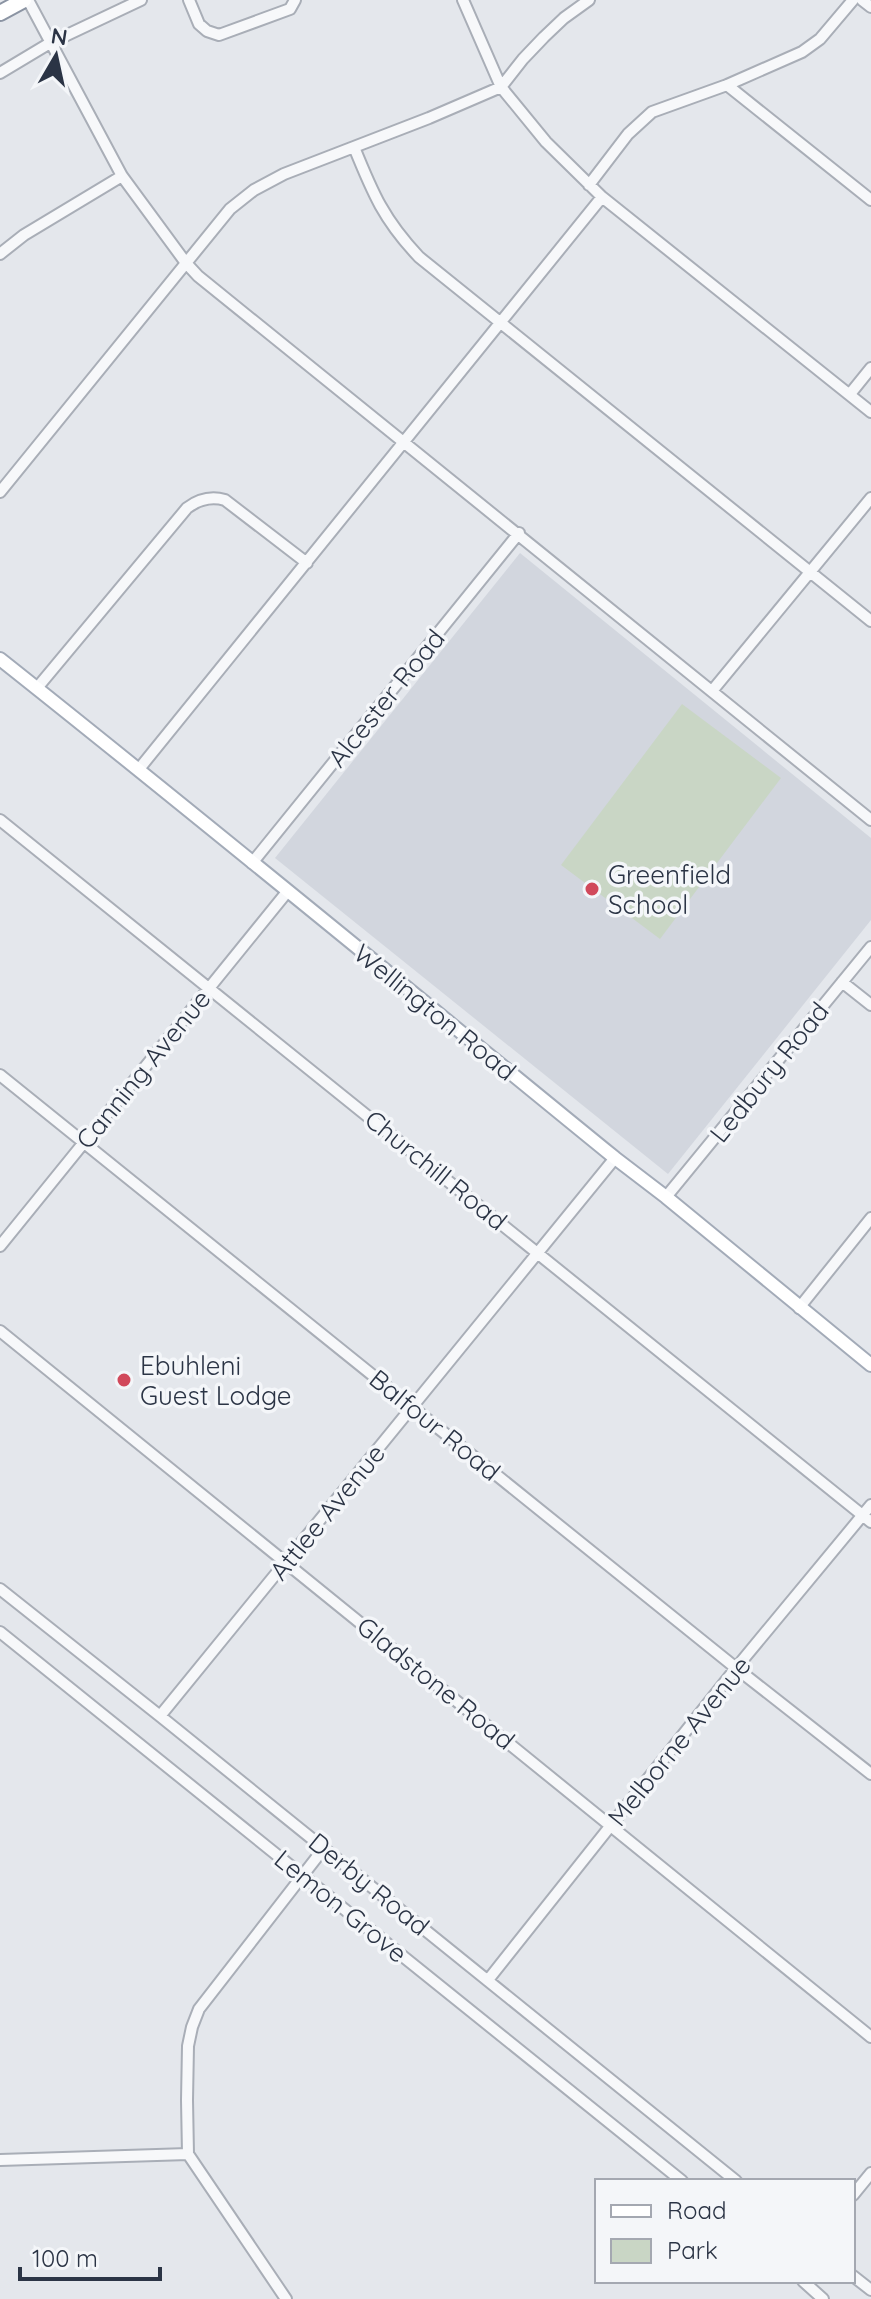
<svg xmlns="http://www.w3.org/2000/svg" width="871" height="2299" font-family="Quicksand,sans-serif">
	<style>
		.built { fill: #d2d6de }
		.green { fill: #c9d6c5 }
		.lines { fill: none; stroke-linecap: round; stroke-linejoin: round }
		.minor-casing { stroke: #a9aeb7; stroke-width: 14 }
		.major-casing { stroke: #a3abb8; stroke-width: 16 }
		.highway-casing { stroke: #8b94a3; stroke-width: 18 }
		.minor { stroke: #f7f8fa; stroke-width: 10 }
		.major { stroke: #fff; stroke-width: 12 }
		.highway { stroke: #fff; stroke-width: 14 }
		.poi-dot { fill: #d1495b; stroke: #f4f6f9; stroke-width: 3 }
		.labels { text-anchor: middle; dominant-baseline: central; stroke-width: 7; stroke-linejoin: round; paint-order: stroke }
		.street-label { font-size: 26px; fill: #2b3445; stroke: #f4f6f9 }
		.poi-label { font-size: 26px; fill: #2b3445; stroke: #f4f6f9; text-anchor: start }
	</style>
	<rect width="100%" height="100%" fill="#e4e7ec"/>
	<!-- built -->
	<path class="built" d="M520,553L871,838V920L668,1174L275,858Z"/>
	<!-- green -->
	<path class="green" d="M682,704L781,778L660,939L561,865Z"/>
	<g class="lines">
		<defs>
			<path id="minor" d="M28,0L122,176L186,263L198,276L871,820
				M189,0L199,24L207,31L219,35L290,9L295,0
				M463,0L501,87L546,142L602,197L871,412
				M862,0L871,7
				M0,73L50,43L141,0
				M727,85L871,200
				M354,147C373,194 384,220 419,257L871,621
				M589,185L628,134L652,112L727,85L802,52L820,39L853,0
				M0,254L24,235L122,176
				M850,394L871,368
				M0,492L230,209L254,190L284,174L429,118L501,87L523,59L544,37L564,18L589,0
				M37,688L187,508C199,499 211,496 225,500L307,563
				M712,691L871,498
				M139,769L602,197
				M0,820L871,1522
				M252,863L519,533
				M842,982L871,1005
				M0,1075L736,1668L871,1774
				M666,1197L871,947
				M0,1246L287,892
				M799,1308L871,1218
				M0,1331L871,2037
				M0,1589L160,1716L736,2181
				M0,1632L682,2181
				M160,1716L615,1158
				M488,1980L736,1668L871,1505
				M0,2160L188,2154
				M853,2195L871,2173
				M853,2276L871,2290
				M803,2281L823,2299
				M286,2299L188,2154L187,2100L188,2046L192,2027L199,2009L324,1848"/>
			<path id="major" d="M0,659C207,823 410,991 615,1158L666,1197L871,1365"/>
			<path id="highway" d="M0,13L24,0"/>
		</defs>
		<!-- minor casing -->
		<use href="#minor" class="minor-casing"/>
		<!-- major casing -->
		<use href="#major" class="major-casing"/>
		<!-- highway casing -->
		<use href="#highway" class="highway-casing"/>
		<!-- minor -->
		<use href="#minor" class="minor"/>
		<!-- major -->
		<use href="#major" class="major"/>
		<!-- highway -->
		<use href="#highway" class="highway"/>
	</g>
	<!-- markers -->
	<g class="poi-dot">
		<circle cx="592" cy="889" r="8"/>
		<circle cx="124" cy="1380" r="8"/>
	</g>
	<g class="labels">
		<!-- street labels -->
		<g class="street-label">
			<text transform="translate(386 698) rotate(-51)">Alcester Road</text>
			<text transform="translate(435 1012) rotate(39)">Wellington Road</text>
			<text transform="translate(143 1069) rotate(-51)">Canning Avenue</text>
			<text transform="translate(769 1072) rotate(-51)">Ledbury Road</text>
			<text transform="translate(436 1170) rotate(39)">Churchill Road</text>
			<text transform="translate(435 1425) rotate(39)">Balfour Road</text>
			<text transform="translate(327 1512) rotate(-51)">Attlee Avenue</text>
			<text transform="translate(436 1683) rotate(39)">Gladstone Road</text>
			<text transform="translate(679 1741) rotate(-51)">Melborne Avenue</text>
			<text transform="translate(369 1884) rotate(39)">Derby Road</text>
			<text transform="translate(341 1906) rotate(39)">Lemon Grove</text>
		</g>
		<!-- poi labels -->
		<g class="poi-label">
			<text x="608" y="874">Greenfield<tspan x="608" dy="30">School</tspan></text>
			<text x="140" y="1365">Ebuhleni<tspan x="140" dy="30">Guest Lodge</tspan></text>
		</g>
	</g>
	<!-- legend -->
	<rect x="595" y="2179" width="260" height="104" fill="#f4f6f9" stroke="#a4a8b1" stroke-width="2"/>
	<rect x="611" y="2205" width="40" height="12" fill="#ffffff" stroke="#a4a8b1" stroke-width="2"/>
	<text x="667" y="2219" font-size="24" fill="#2b3445">Road</text>
	<rect x="611" y="2239" width="40" height="24" fill="#c9d6c5" stroke="#a4a8b1" stroke-width="2"/>
	<text x="667" y="2259" font-size="24" fill="#2b3445">Park</text>
	<!-- north arrow -->
	<g transform="translate(56 56) rotate(9)" stroke="#f4f6f9" stroke-width="6" paint-order="stroke">
	<path d="M0-6L14 30L0 20L-14 30Z" fill="#2b3445"/>
	<text y="-12" font-size="22" font-weight="bold" text-anchor="middle" fill="#2b3445">N</text>
	</g>
	<!-- scale -->
	<path d="M20 2267v12h140v-12" fill="none" stroke="#2b3445" stroke-width="4"/>
	<text x="32" y="2267" font-size="24" fill="#2b3445" stroke="#f4f6f9" stroke-width="6" paint-order="stroke">100 m</text>
</svg>
